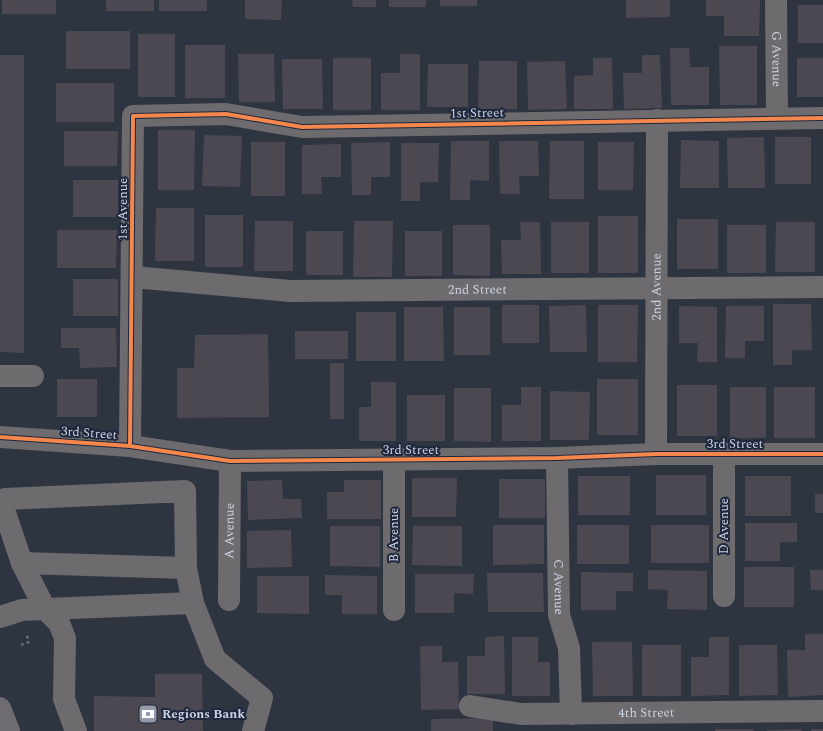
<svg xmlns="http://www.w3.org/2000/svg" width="823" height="731" font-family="Spectral,serif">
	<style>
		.building { fill: #4c4852 }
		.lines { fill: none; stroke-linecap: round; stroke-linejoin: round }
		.path { stroke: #69696e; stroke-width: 2.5; stroke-dasharray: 3 3; stroke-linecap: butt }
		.minor { stroke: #6d6b6e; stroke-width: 22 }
		.major { stroke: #6e6b71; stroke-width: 22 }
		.cycleway-casing { stroke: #1f273d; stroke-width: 6 }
		.cycleway { stroke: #f5874c; stroke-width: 4 }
		.labels { text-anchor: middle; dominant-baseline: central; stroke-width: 4; stroke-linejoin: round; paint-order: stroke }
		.street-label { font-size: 13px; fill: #ccd3e1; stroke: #1f273d }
		.poi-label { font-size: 13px; font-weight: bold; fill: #ccd3e1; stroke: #1f273d; text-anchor: start }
	</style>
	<rect width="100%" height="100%" fill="#2f3441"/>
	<!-- building -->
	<path class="building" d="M2,0H56V14H2Z
		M106,0H154V11H106Z
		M159,0H207V11H159Z
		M245,0H282L281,20L245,19Z
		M352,0H376V7H353Z
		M389,0H426V7H389Z
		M440,0H477V6H440Z
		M626,0H670V17L626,18Z
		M706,0H760L759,36H724V16H706Z
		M798,5H823V43H798Z
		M66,31H130V69H66Z
		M138,34H175V97H138Z
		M185,45H225V98H185Z
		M719,46H757V105H720Z
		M670,48H689L690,67H709V105H671Z
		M238,54H274L275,102H239Z
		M400,54H420V110H381V73H400Z
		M0,55H24V353L0,352Z
		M642,55H660L662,108L624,109L623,73H642Z
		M333,58H371V110H333Z
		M593,58H612L613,109H574V76L593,75Z
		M797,58H823V97H797Z
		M282,59H322L323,109H283Z
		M479,61H517V109H478Z
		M565,61L567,109L528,110L527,62Z
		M428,64H468V107H427Z
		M56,83H114V122H56Z
		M158,130H195L194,190H158Z
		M64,131H118L117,166H64Z
		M204,135L242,136L240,187L202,186Z
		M764,137L765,188H728L727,138Z
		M775,137H811V184H775Z
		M681,140L719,141V188H680Z
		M451,141H489V181L470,180V200H450Z
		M499,141H538L539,176H519L520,194H500Z
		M550,141H584V199H549Z
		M251,142H285V196H251Z
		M390,142V177H371V195H352L351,143Z
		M598,142H634L633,190H598Z
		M401,143H439L438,182H420V201H401Z
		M341,144V177H321L322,194H302V145Z
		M73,180H118V217H73Z
		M156,208H194V261H155Z
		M205,215H243V267H205Z
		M598,216H638V273H598Z
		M677,219H718V269H677Z
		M255,221H293V271H254Z
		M354,221H393L392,277H353Z
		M520,222H540L541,274H502L501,240H521Z
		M551,222H589V273H551Z
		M776,222H815V272H775Z
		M453,225H490V276L453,275Z
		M727,225H766V273H727Z
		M57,230H117L116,268H57Z
		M306,231H343V275H306Z
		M405,231H442V276H405Z
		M73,279H118V316H73Z
		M773,304H811L812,350H792V365H773Z
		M502,305H539V343H502Z
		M586,305L587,352H550L549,306Z
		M598,305H638L637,362H598Z
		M679,306L717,307V362H697L698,343H679Z
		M726,306H764V341H745V358H725Z
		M404,307H443L444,361H404Z
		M454,307H490V355H454Z
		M356,312H396V361H356Z
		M61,328H116L117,367L80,368L79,348H61Z
		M295,331H348V359H295Z
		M268,334L269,417L177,418V368H194L195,335Z
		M330,363H344V419H330Z
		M57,379H97V417H57Z
		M597,379H638V435H597Z
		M371,382H396V441H359V407H371Z
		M677,385H717V436H677Z
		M521,387H541V441H502V405H521Z
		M730,387H766V438H730Z
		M774,387H815V438H774Z
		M454,388H491V442L454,441Z
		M550,391L590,392L589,440H550Z
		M407,395H445V441H407Z
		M656,475H706V515H656Z
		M578,476H630V515H578Z
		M745,476H791V516H745Z
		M412,478H457L456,517H412Z
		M499,479H545V518H499Z
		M282,480L283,499H301L302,518L248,520L247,481Z
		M344,480H381V519H327V492H344Z
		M815,494H823V513H815Z
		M745,523H797V542H780V561H745Z
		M493,525H544V564L493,565Z
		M577,525H629V564H577Z
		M651,525H709V563H651Z
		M330,526H380V567L330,566Z
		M413,526H462V566L412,565Z
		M291,530L292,567L247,568V531Z
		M744,567H794V607H744Z
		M648,570L707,571V610L667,609L668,590L648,589Z
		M810,570H823V590H811Z
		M581,572L633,573V591H616V610H581Z
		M487,573H543L544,612H488Z
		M415,574H474L473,594L454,593V613H415Z
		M325,575L377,576V614H342V595H325Z
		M257,576H309V614L257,613Z
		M805,634H823V695L788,697L787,650H805Z
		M504,636L505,694H467V656H485V637Z
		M512,637H538V662H550V696H512Z
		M709,637H729V695L691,696V657H709Z
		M592,642H632L633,696H593Z
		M642,645H681V696H642Z
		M739,645H777L778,695L739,696Z
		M420,646H442V662H458L459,709L421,710Z
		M155,674H202L203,731H94V696L155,697Z
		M493,718V731H431V719Z
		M715,729H754V731H715Z
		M802,729V731H767V730Z
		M811,729H823V731H811Z"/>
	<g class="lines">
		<!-- path -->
		<path class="path" d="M21,645L29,642L26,633"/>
		<!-- minor -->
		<g class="minor">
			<path id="s1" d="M776,0L777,118"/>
			<path id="s2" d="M133,277L290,291L823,287"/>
			<path d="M0,376H33"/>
			<path d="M0,437L130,446L230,461L557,458L656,454H823"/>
			<path d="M130,446L133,116L226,114L302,127L823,118"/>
			<path id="s3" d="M656,454L657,120"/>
			<path id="s4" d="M557,458L559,615L569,648L571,714"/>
			<path d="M22,563L186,568"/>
			<path d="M724,596V455"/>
			<path id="s5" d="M229,600L230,461"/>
			<path d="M394,610V460"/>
			<path d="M0,617L22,610L193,603"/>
			<path id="s6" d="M470,706L521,714L823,711"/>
			<path d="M76,731L64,699L65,638L59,623L45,609L22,563L2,504V501L5,499L185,491L186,568L193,603L215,659L262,698L253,731"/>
		</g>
		<!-- major -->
		<path class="major" d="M0,708L9,731"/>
		<defs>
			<path id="cycleway" d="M0,437L130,446L230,461L557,458L656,454H823
				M130,446L133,116L226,114L302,127L823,118"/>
		</defs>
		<!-- cycleway casing -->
		<use href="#cycleway" class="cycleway-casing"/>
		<!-- cycleway -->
		<use href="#cycleway" class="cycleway"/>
	</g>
	<!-- icons -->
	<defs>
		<symbol id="bank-square" viewBox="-11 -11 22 22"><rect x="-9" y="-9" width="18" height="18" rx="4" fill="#959ba9" stroke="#1f273d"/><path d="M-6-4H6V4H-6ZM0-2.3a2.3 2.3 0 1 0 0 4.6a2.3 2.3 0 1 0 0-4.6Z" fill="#fff"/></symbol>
	</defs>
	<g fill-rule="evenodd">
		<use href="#bank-square" x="137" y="703" width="22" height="22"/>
	</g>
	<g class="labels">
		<!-- street labels -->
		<g class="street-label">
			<text stroke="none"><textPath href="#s1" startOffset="59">G Avenue</textPath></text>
			<text transform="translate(477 113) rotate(-1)">1st Street</text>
			<text transform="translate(123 209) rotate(-90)">1st Avenue</text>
			<text stroke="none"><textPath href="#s3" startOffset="167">2nd Avenue</textPath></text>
			<text stroke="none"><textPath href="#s2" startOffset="345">2nd Street</textPath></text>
			<text transform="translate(89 433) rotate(4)">3rd Street</text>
			<text x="735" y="444">3rd Street</text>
			<text x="411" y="450">3rd Street</text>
			<text transform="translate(724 526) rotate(-90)">D Avenue</text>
			<text stroke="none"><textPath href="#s5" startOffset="69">A Avenue</textPath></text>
			<text transform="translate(394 535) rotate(-90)">B Avenue</text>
			<text stroke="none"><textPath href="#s4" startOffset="129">C Avenue</textPath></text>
			<text stroke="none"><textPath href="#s6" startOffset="177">4th Street</textPath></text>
		</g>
		<!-- poi labels -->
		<g class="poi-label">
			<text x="162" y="714">Regions Bank</text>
		</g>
	</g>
</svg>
